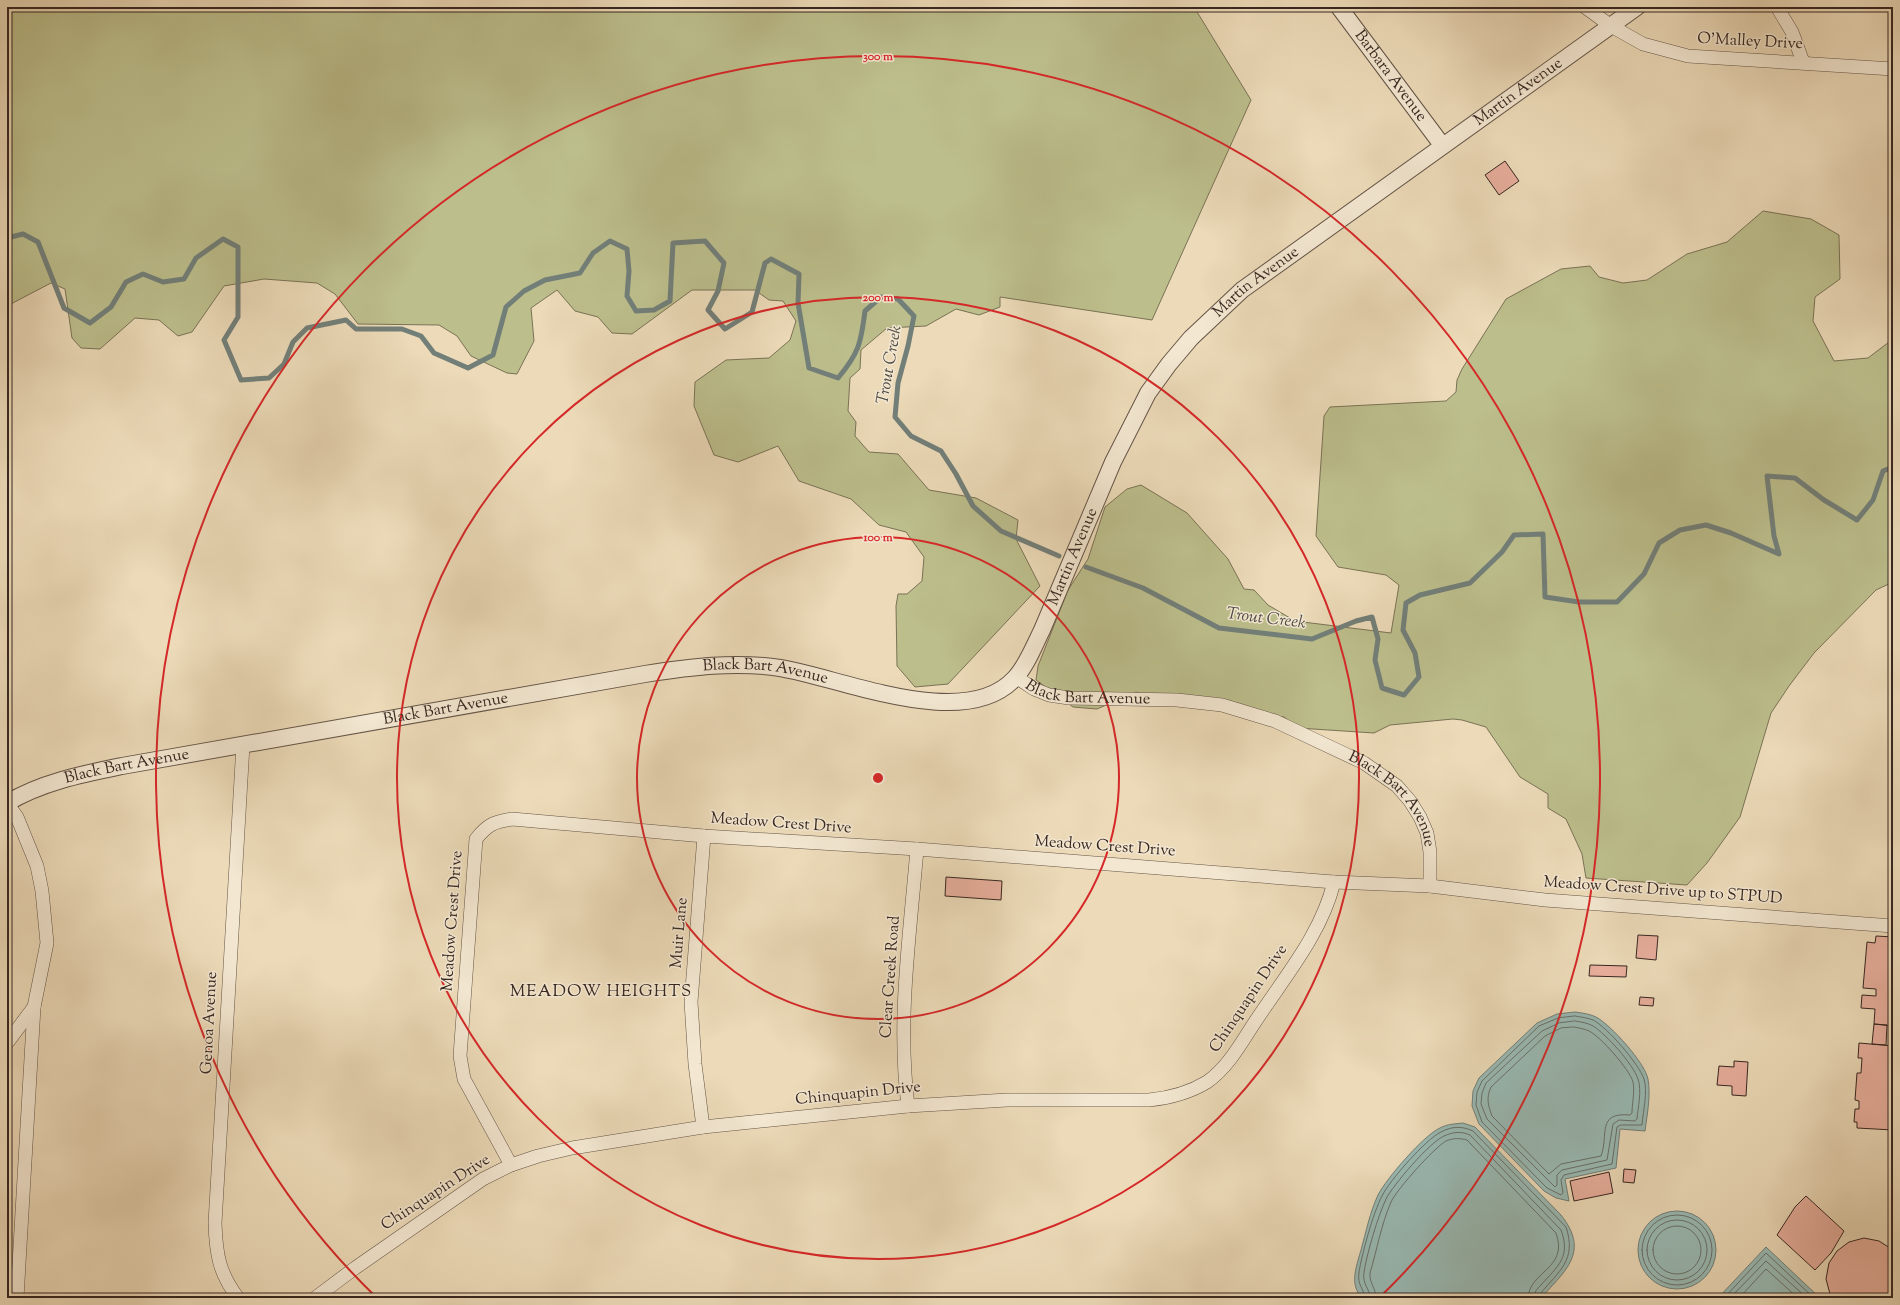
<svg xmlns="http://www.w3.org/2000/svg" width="1900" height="1305" font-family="'Sorts Mill Goudy',serif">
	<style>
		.green { fill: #bcbe8c; stroke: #7a7256 }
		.water { fill: #99bab4; stroke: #727f79 }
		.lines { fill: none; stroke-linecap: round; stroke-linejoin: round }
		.shore { stroke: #68706a; stroke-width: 1 }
		.stream { stroke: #727f79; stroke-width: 5 }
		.building { fill: #e7ae9c; stroke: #372721 }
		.minor-casing { stroke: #645447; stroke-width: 14 }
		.tertiary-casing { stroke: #645447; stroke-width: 18 }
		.minor { stroke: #f3e7d1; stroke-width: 13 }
		.tertiary { stroke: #f3e7d1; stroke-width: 16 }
		.ring { fill: none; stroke: #d62828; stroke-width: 2 }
		.labels { text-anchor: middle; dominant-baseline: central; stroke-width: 3; stroke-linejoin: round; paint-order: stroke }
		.street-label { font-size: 16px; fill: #372721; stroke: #f3e7d1 }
		.water-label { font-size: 17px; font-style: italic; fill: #504c46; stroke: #f3e7d1 }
		.neighbourhood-label { font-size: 17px; letter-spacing: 1px; fill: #372721; stroke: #f3e7d1 }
		.centre { fill: #d62828; stroke: #f3e7d1; stroke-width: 2 }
		.ring-label { font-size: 12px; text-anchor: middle; font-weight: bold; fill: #d62828; stroke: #f3e7d1; stroke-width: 3; stroke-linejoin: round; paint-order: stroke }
	</style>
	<rect width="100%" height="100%" fill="#ecdab8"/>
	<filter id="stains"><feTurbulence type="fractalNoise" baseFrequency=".005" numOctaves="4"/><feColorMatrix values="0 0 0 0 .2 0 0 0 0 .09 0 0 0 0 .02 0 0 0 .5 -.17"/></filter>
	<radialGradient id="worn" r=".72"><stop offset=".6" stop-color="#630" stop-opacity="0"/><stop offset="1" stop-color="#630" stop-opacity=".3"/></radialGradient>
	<!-- green -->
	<path class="green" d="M7,7H1194L1251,100L1152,320L1000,297V307L979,315L956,309L926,326L887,328L861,350L860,369L850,378L848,411L856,422L855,436L869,452L898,454L929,490L976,498L1018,520L1016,539L1040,586L948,684L915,687L897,666L896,606L898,594H907L922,581L924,557L906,532L879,525L851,499L799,481L778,446L738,462L714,455L694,406L695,382L726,360L769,358L790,340L796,321L783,301L769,300L755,290H692L632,334L612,333L598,317L575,311L557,290L531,308L534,341L517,374L507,373L471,356L457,336L439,325L358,324L335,294L317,283L264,279L224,286L192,332L178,336L159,320L135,318L100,349L81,348L72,338L65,289L51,283L7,306Z
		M1763,211L1811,219L1839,235L1840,279L1815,297L1813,321L1834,361L1868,358L1893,339V582L1876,590L1814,653L1789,686L1771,713L1740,817L1707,863L1687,885L1586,878L1582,854L1566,819L1548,808V794L1520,777L1486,727L1462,720L1453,719L1390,725L1374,733L1298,728L1284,717L1193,706L1136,692L1097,709L1073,707L1036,680L1038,666L1068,590L1088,559L1105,507L1127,489L1141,485L1187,513L1228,559L1244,589L1254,590L1268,605L1295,621L1391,633L1399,585L1386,575L1338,567L1316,536L1324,416L1330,407L1446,401L1456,392L1457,380L1462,369L1506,299L1561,269L1590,266L1599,277L1623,283L1647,280L1687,254L1727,242Z"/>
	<!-- water -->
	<path class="water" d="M1575,1012C1582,1013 1590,1014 1596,1017C1611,1025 1645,1063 1648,1079C1651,1096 1647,1115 1645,1131L1620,1129L1616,1168L1565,1179L1569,1201L1556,1198L1544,1191L1479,1124L1472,1106L1473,1091L1479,1078L1537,1023L1557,1014Z
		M1463,1123L1475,1127L1561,1215C1590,1252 1566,1270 1541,1298H1363C1348,1286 1357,1265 1361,1250C1366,1232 1370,1212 1378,1195C1386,1179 1424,1135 1440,1128C1447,1124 1455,1124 1463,1123Z
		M1638 1250a39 39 0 1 1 78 0a39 39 0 1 1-78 0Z
		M1766,1247L1820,1298H1718Z"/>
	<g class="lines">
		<!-- shore -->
		<path class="shore" d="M1575,1016C1581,1017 1588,1018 1593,1020C1607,1027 1639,1064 1644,1079C1648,1092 1643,1111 1642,1125H1621L1617,1127L1612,1164L1564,1175L1561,1180L1563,1193L1561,1195L1547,1188L1482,1122L1476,1105L1477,1092L1482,1081L1539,1026L1558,1018Z
			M1575,1021C1581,1022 1588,1023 1593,1026C1606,1034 1633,1064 1638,1079C1642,1091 1638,1107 1637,1119L1635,1121L1619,1120L1613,1124L1607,1160L1562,1170L1557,1175V1185L1555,1187L1487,1119L1481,1104L1482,1093L1486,1083L1542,1031L1559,1023Z
			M1574,1027C1579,1028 1585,1029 1589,1031C1600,1036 1630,1070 1633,1082C1635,1091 1632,1103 1632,1113L1630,1115C1596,1112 1609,1135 1601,1156L1561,1164L1549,1174L1492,1116C1488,1105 1486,1098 1491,1087L1545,1036L1561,1028Z
			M1642 1250a35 35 0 1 1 70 0a35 35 0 1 1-70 0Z
			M1647 1250a30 30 0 1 1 60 0a30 30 0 1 1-60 0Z
			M1653 1250a24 24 0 1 1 48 0a24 24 0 1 1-48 0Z
			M1365,1298C1364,1288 1357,1286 1359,1272C1362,1254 1373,1213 1382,1196C1389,1181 1426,1139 1441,1132C1452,1126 1462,1126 1473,1131L1566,1227C1577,1260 1559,1271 1540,1294L1539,1298
			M1370,1298C1370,1288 1362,1285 1364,1272C1367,1253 1378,1216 1386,1199C1393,1185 1430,1142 1444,1136C1453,1132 1461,1131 1470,1135L1561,1230C1571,1257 1558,1266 1541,1285C1537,1289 1534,1292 1534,1298
			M1376,1298C1376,1288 1369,1283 1370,1273C1377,1250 1381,1225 1391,1202C1397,1189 1434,1148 1446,1141C1453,1138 1460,1138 1467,1140L1556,1233C1569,1269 1529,1271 1528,1298
			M1724,1298L1766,1253L1814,1298
			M1730,1298L1766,1261L1807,1298
			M1739,1298L1766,1269L1798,1298"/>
		<!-- stream -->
		<path class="stream" d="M7,238L23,234L38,242L64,308L90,323L111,307L126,282L143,274L163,282L184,279L196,258L223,239L238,247V317L224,340L241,380L269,378L284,364L293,342L307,328L346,320L356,329H402L421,336L434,353L468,368L493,355L506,307L524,291L545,280L580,273L593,253L610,241L627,249L629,271L627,296L636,311L654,310L670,301L673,243L705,241L724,263L718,291L708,310L725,329L752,312L765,263L771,259L799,274L798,303L809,368L838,378C859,353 861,343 865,311L881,297L898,299L914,316L908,346L898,383L895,417L911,436L941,451L956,474L973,506L1001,531L1059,556
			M1086,567L1143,588L1219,628L1312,639L1356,621L1372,617L1378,639L1375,660L1382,688L1404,695L1419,677L1415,653L1403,630L1406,603L1420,595L1470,583L1502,552L1514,535L1543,534L1545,597L1579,602H1617L1644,574L1659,543L1680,530L1706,525L1731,533L1779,554L1774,536L1767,476L1795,478L1824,500L1857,520L1873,500L1883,471L1893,467"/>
	</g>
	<!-- building -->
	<path class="building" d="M1505,161L1519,181L1499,195L1485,175Z
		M946,877L1002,881L1001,900L945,896Z
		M1638,935L1658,936L1656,960L1636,958Z
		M1876,936L1893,937V1026L1874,1024L1875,1009L1861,1008L1862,995L1876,996V989L1863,988L1867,942L1875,943Z
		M1590,965L1627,966L1626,977L1589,976Z
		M1640,997L1654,998L1653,1006L1639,1005Z
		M1874,1024L1887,1025L1886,1045L1872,1044Z
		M1859,1043L1893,1046V1130L1857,1128V1122H1854L1855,1109H1859V1101L1855,1100L1857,1073H1861L1862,1058H1858Z
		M1734,1061L1748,1062L1746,1096L1732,1095V1086L1717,1085L1719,1066L1734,1067Z
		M1624,1169L1636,1170L1634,1183L1623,1182Z
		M1609,1172L1613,1193L1574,1201L1570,1181Z
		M1806,1196L1844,1231L1831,1253L1815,1270L1777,1235L1795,1207Z
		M1864,1238L1879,1241L1893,1250V1298H1833L1830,1294L1826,1279L1829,1263L1837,1251L1849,1242Z"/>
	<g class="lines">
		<defs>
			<g id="minor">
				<path d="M1585,7L1611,26L1643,44L1688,56L1893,69"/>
				<path d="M1777,7L1792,32L1803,62"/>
				<path id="s1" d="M1016,677L1034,689L1049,695L1069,698L1177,700L1222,705L1275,721L1364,763L1397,786L1410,801L1420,817L1427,833L1430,852V886"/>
				<path d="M7,803L17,817L37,866L42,891L47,943L34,1007L17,1298"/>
				<path d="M7,1043L34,1007"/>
				<path d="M908,1106C897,1020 910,935 917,849"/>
				<path d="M703,1127L695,1064L691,1002L704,836"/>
				<path d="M511,1165L464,1079L460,1056L476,839C488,824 494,822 512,819L704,836L917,849L1334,882L1430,886L1545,900L1893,926"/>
				<path d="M238,1298C219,1273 216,1254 215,1223L243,745"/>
				<path d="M315,1298L355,1268L483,1179L511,1165L538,1156L572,1148L703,1127L908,1106L1007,1100H1149C1169,1098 1189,1093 1207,1082C1230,1066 1243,1039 1259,1016C1287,974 1322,932 1334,882"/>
			</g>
			<g id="tertiary">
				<path id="s2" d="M1339,7L1442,145"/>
				<path id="s3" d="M7,803C42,782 83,774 122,766L645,674C690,667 735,661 780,668C842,678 965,733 1015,678C1027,665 1034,646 1042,630L1113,462L1148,393L1169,364L1191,338L1242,290L1637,7"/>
			</g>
		</defs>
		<!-- minor casing -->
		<use href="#minor" class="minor-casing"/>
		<!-- tertiary casing -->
		<use href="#tertiary" class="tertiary-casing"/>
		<!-- minor -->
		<use href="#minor" class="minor"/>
		<!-- tertiary -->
		<use href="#tertiary" class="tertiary"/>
	</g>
	<!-- distance rings -->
	<g class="ring">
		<circle cx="878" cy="778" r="241"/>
		<circle cx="878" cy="778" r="481"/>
		<path d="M376 1297A722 722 0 1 1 1380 1297"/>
	</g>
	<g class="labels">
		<!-- street labels -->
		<g class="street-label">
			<text transform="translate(1750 42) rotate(3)">O'Malley Drive</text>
			<text stroke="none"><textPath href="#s2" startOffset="86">Barbara Avenue</textPath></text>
			<text stroke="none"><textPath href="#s3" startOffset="1828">Martin Avenue</textPath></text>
			<text stroke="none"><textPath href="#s3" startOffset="1504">Martin Avenue</textPath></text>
			<text stroke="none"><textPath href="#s3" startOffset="1168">Martin Avenue</textPath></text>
			<text stroke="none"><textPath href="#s3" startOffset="774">Black Bart Avenue</textPath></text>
			<text stroke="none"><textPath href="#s1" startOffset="76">Black Bart Avenue</textPath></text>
			<text stroke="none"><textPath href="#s3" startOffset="450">Black Bart Avenue</textPath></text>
			<text stroke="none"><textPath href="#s3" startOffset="126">Black Bart Avenue</textPath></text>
			<text stroke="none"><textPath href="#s1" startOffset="412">Black Bart Avenue</textPath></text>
			<text transform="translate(781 824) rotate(4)">Meadow Crest Drive</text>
			<text transform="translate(1105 847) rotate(4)">Meadow Crest Drive</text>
			<text transform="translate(1663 891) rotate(4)">Meadow Crest Drive up to STPUD</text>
			<text transform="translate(453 921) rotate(-86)">Meadow Crest Drive</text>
			<text transform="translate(680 933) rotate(-85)">Muir Lane</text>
			<text transform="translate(891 977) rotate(-86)">Clear Creek Road</text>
			<text transform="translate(1249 999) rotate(-56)">Chinquapin Drive</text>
			<text transform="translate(210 1023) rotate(-87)">Genoa Avenue</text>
			<text transform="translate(858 1094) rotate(-6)">Chinquapin Drive</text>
			<text transform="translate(436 1193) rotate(-33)">Chinquapin Drive</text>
		</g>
		<!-- water labels -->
		<g class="water-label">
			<text transform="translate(890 365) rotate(-80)">Trout Creek</text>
			<text transform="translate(1266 619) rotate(7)">Trout Creek</text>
		</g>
		<!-- neighbourhood labels -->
		<g class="neighbourhood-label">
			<text x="601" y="992">MEADOW HEIGHTS</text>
		</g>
	</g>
	<circle cx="878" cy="778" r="6" class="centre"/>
	<g class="ring-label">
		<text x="878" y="60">300 m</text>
		<text x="878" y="301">200 m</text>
		<text x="878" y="541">100 m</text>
	</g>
	<!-- margin -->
	<rect width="1900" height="1305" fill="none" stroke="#ecdab8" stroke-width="24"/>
	<rect x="8" y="8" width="1884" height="1289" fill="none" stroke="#372721" stroke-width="2"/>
	<rect x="12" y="12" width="1876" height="1281" fill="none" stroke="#372721"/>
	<rect width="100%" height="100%" filter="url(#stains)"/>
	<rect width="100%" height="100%" fill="url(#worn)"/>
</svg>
